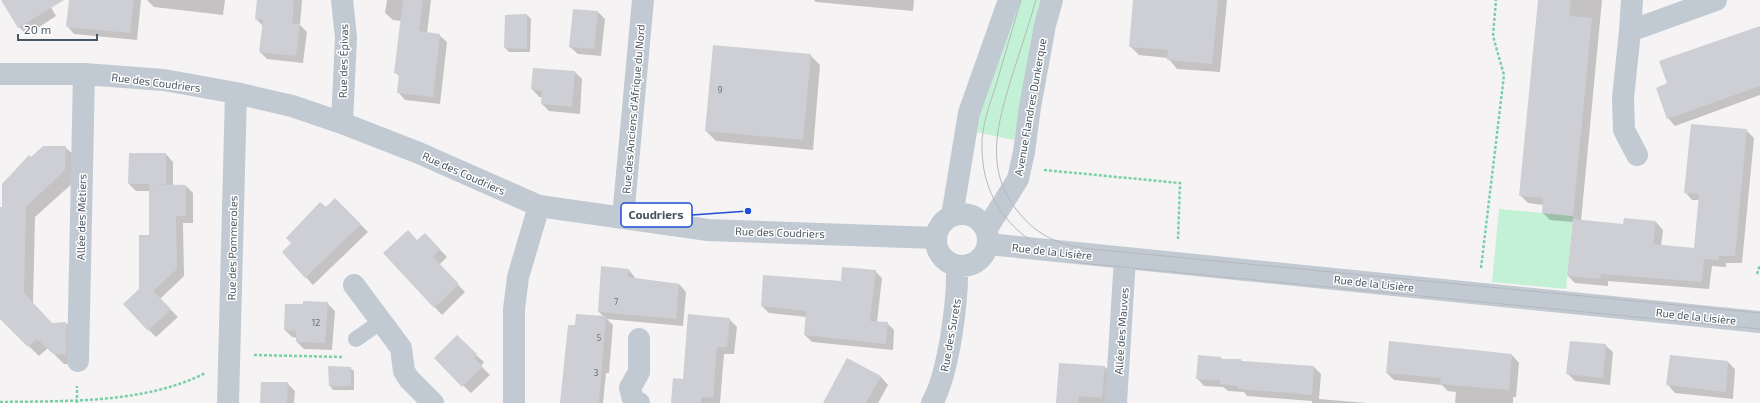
<svg xmlns="http://www.w3.org/2000/svg" width="1760" height="403" font-family="'Exo 2',sans-serif">
	<style>
		.green { fill: #c3f1d5 }
		.shadow { fill: #0003 }
		.building { fill: #cdcfd5 }
		.lines { fill: none; stroke-linecap: round; stroke-linejoin: round }
		.path { stroke: #7ad0a6; stroke-width: 2.5; stroke-dasharray: 3 2; stroke-linecap: butt }
		.service { stroke: #c1cad2; stroke-width: 16 }
		.minor { stroke: #c1cad2; stroke-width: 22 }
		.tram { stroke: #b5b8bd; stroke-width: 1 }
		.labels { text-anchor: middle; dominant-baseline: central; stroke-width: 3; stroke-linejoin: round; paint-order: stroke }
		.number-label { font-size: 9px; fill: #6b747e }
		.street-label { font-size: 11px; fill: #4a5661; stroke: #fff }
		.leader { fill: none; stroke: #1d4ed8; stroke-width: 1.5 }
		.callout-dot { fill: #1d4ed8; stroke: #fff; stroke-width: 1.5 }
		.callout { fill: #fff; stroke: #1d4ed8; stroke-width: 1.5 }
		.callout-label { font-size: 12px; text-anchor: middle; font-weight: bold; fill: #4a5661 }
	</style>
	<rect width="100%" height="100%" fill="#f5f3f3"/>
	<!-- green -->
	<path class="green" d="M1015,0H1042L1031,38L1025,89L1014,140L976,132L986,91Z
		M1499,209L1573,216L1566,289L1492,282Z"/>
	<!-- shadow -->
	<path class="shadow" d="M3,0H47L56,16L27,35L19,27Z
		M70,0H141L137,40L74,34L67,26Z
		M147,0H225L223,15L154,7Z
		M258,0H302L300,25L307,32L303,63L267,59L260,52L263,26L256,19Z
		M387,0H431L427,33L439,35L447,42L440,104L405,100L398,92L400,77L396,73L402,21L393,20L385,13Z
		M814,0H914L913,11L816,2Z
		M1134,0H1227L1220,72L1177,69L1168,58L1139,55L1130,46Z
		M1539,0H1602L1581,221L1624,225L1656,222L1663,230L1661,246L1694,250L1700,200H1692L1685,192L1746,130L1754,138L1742,263H1726V267L1712,266L1709,289L1608,281V286L1575,283L1568,276L1573,222L1550,220L1543,213L1544,205L1528,203L1520,195Z
		M598,12L605,19L601,56L578,54L570,47Z
		M527,15L531,19L530,52H509L505,48Z
		M1760,27V95L1675,126L1668,118V84Z
		M810,55L820,65L813,150L716,141L706,131Z
		M575,72L582,79L580,114L549,111L542,104L543,97H539L532,89Z
		M65,147L76,157L75,181L35,217L33,304L52,324L66,323L76,333L75,364H64L48,348L39,356L0,318V208H3L31,158Z
		M166,154L173,162V185L186,186L193,193V223H183L184,276L160,299L178,317L156,337L149,330L140,289L150,236V191H136L129,184Z
		M335,199L368,232L313,285L283,252Z
		M425,234L447,257L439,265L465,292L442,315L384,253L418,241Z
		M629,270L636,279L679,284L686,292L683,326L607,319L613,325L609,373H606L603,403H561L576,326L604,317L599,312Z
		M875,271L882,278L877,322L887,323L894,330L893,350L812,342L805,335L807,317L769,313L762,306Z
		M327,303L335,311L332,350L304,349L297,342V338L292,337L285,330Z
		M729,319L737,327L734,354H724L720,403H672L683,380Z
		M1390,342L1512,355L1519,363L1516,397H1513V403H1455L1456,392L1448,391L1442,385L1394,380L1387,373Z
		M1605,345L1613,352L1610,385L1575,381L1567,373Z
		M476,355L484,362L481,366L490,375L471,393L435,358Z
		M1199,356L1221,358L1223,360H1241L1243,362L1314,367L1321,374L1319,399L1367,403H1312V401L1247,396L1244,392L1228,391L1223,387L1204,386L1197,378Z
		M848,360L881,377L888,385L878,403H824Z
		M1728,362L1735,369L1733,399L1675,393L1668,385Z
		M1060,364L1105,367L1112,374L1109,403H1057Z
		M350,368L354,371V390H333L330,386Z
		M287,383L295,391L294,403H261Z"/>
	<!-- building -->
	<path class="building" d="M1,0H64L18,28Z
		M69,0H134L130,33L66,27Z
		M257,0H294L292,23L300,24L296,56L259,52L263,20L255,19Z
		M403,0H423L419,31L440,34L433,97L397,93L399,74L394,73Z
		M1133,0H1218L1212,64L1167,60L1168,50L1129,47Z
		M1538,0H1571L1569,16L1592,18L1573,216L1542,213L1543,198L1519,196Z
		M573,9L598,11L594,49L569,47Z
		M527,14V49L504,48L505,15Z
		M1760,26V86L1667,119L1656,88L1667,83L1659,61Z
		M713,45L811,54L803,140L705,131Z
		M533,68L575,71L572,107L541,104L542,91L531,89Z
		M1691,124L1747,129L1735,256H1719V260L1704,259L1702,282L1601,274L1600,279L1567,276L1573,219L1623,224L1624,218L1656,221L1653,244L1694,248L1699,194L1684,193Z
		M43,146H66L65,170L26,207L24,293L52,323L66,322V355L53,354L37,339L28,347L0,319V207H2V184L29,155L31,157Z
		M129,153H166V184H128Z
		M149,184L186,185V216H176L177,269L153,291L171,309L148,331L123,304L139,289V235H149Z
		M335,198L361,224L305,278L282,252L291,243L286,238L320,202L326,207Z
		M408,230L417,240L425,233L440,249L433,257L459,284L434,308L383,253Z
		M601,266L629,269L628,277L679,284L676,319L598,312Z
		M842,267L876,270L870,321L888,322L886,344L804,335L806,311L761,306L763,275L841,281Z
		M303,301L328,302L325,343L296,342V331L284,330L285,304H303Z
		M576,314L606,316L599,403H560L568,325H575Z
		M688,314L730,318L727,347H717L713,398L701,397V403H671L673,378L683,379Z
		M457,335L477,354L474,358L483,367L462,387L434,358Z
		M1389,341L1512,354L1509,390L1440,384L1441,378L1386,373Z
		M1570,341L1606,344L1603,378L1566,374Z
		M1198,355L1221,357V359H1241V361L1314,366L1312,395L1239,389L1237,386L1220,384V380L1196,379Z
		M1670,355L1728,361L1726,392L1666,385Z
		M847,358L881,376L866,403H823Z
		M1059,363L1105,366L1102,398L1079,396L1078,403H1056Z
		M328,366L351,367V386H329Z
		M261,382H288L287,403H260Z"/>
	<g class="lines">
		<!-- path -->
		<path class="path" d="M1044,170L1180,183L1178,239
			M1481,268L1504,75L1493,36L1496,0
			M1757,274L1760,265
			M254,355L343,357
			M0,402C61,401 125,403 182,383C190,380 198,377 205,373
			M77,403V386"/>
		<!-- service -->
		<path class="service" d="M356,339L382,321"/>
		<!-- minor -->
		<path class="minor" d="M1630,31L1632,0
			M0,74H84L164,80L236,93L292,106L342,123L419,153L539,206L708,230L936,238
			M342,123L346,37L342,0
			M1637,155L1624,130L1623,98L1630,31L1716,0
			M936 240a26 26 0 1 1 52 0a26 26 0 1 1-52 0Z
			M952,216L969,113L1009,0
			M623,217L643,0
			M986,230L1018,179L1024,152L1030,107L1045,25L1052,0
			M988,244L1760,322
			M354,285L401,348L404,371L409,379L433,403
			M78,361L84,74
			M228,403L236,93
			M514,403V309L518,277L539,206
			M639,403L633,399L630,388L639,372V339
			M932,403C949,373 958,300 957,266
			M1116,403L1125,258"/>
		<!-- tram -->
		<path class="tram" d="M1021,0C1013,28 1004,57 996,85C990,104 981,127 982,147C982,209 1024,248 1081,263L1760,329
			M1036,0C1029,24 1021,48 1013,73C998,122 982,170 1020,214C1039,237 1062,246 1091,249L1760,313"/>
	</g>
	<g class="labels">
		<!-- number labels -->
		<g class="number-label">
			<text x="720" y="89">9</text>
			<text x="616" y="301">7</text>
			<text x="316" y="322">12</text>
			<text x="599" y="337">5</text>
			<text x="596" y="372">3</text>
		</g>
		<!-- street labels -->
		<g class="street-label">
			<text transform="translate(343 61) rotate(-89)">Rue des Épivas</text>
			<text transform="translate(156 82) rotate(7)">Rue des Coudriers</text>
			<text transform="translate(1030 107) rotate(-80)">Avenue Flandres Dunkerque</text>
			<text transform="translate(633 109) rotate(-85)">Rue des Anciens d'Afrique du Nord</text>
			<text transform="translate(464 173) rotate(24)">Rue des Coudriers</text>
			<text transform="translate(81 217) rotate(-89)">Allée des Métiers</text>
			<text transform="translate(780 232) rotate(2)">Rue des Coudriers</text>
			<text transform="translate(232 248) rotate(-89)">Rue des Pommeroles</text>
			<text transform="translate(1052 251) rotate(6)">Rue de la Lisière</text>
			<text transform="translate(1374 283) rotate(6)">Rue de la Lisière</text>
			<text transform="translate(1696 316) rotate(6)">Rue de la Lisière</text>
			<text transform="translate(1121 331) rotate(-86)">Allée des Mauves</text>
			<text transform="translate(950 335) rotate(-80)">Rue des Surets</text>
		</g>
	</g>
	<!-- callouts -->
	<path class="leader" d="M748 211L692 215"/>
	<circle class="callout-dot" cx="748" cy="211" r="4"/>
	<rect class="callout" x="621" y="203" width="71" height="24" rx="4"/>
	<g class="callout-label">
		<text x="656" y="219">Coudriers</text>
	</g>
	<!-- scale -->
	<path d="M18 34v6h79v-6" fill="none" stroke="#4a5661" stroke-width="2"/>
	<text x="24" y="34" font-size="12" fill="#4a5661" stroke="#ffffff" stroke-width="3" paint-order="stroke">20 m</text>
</svg>
